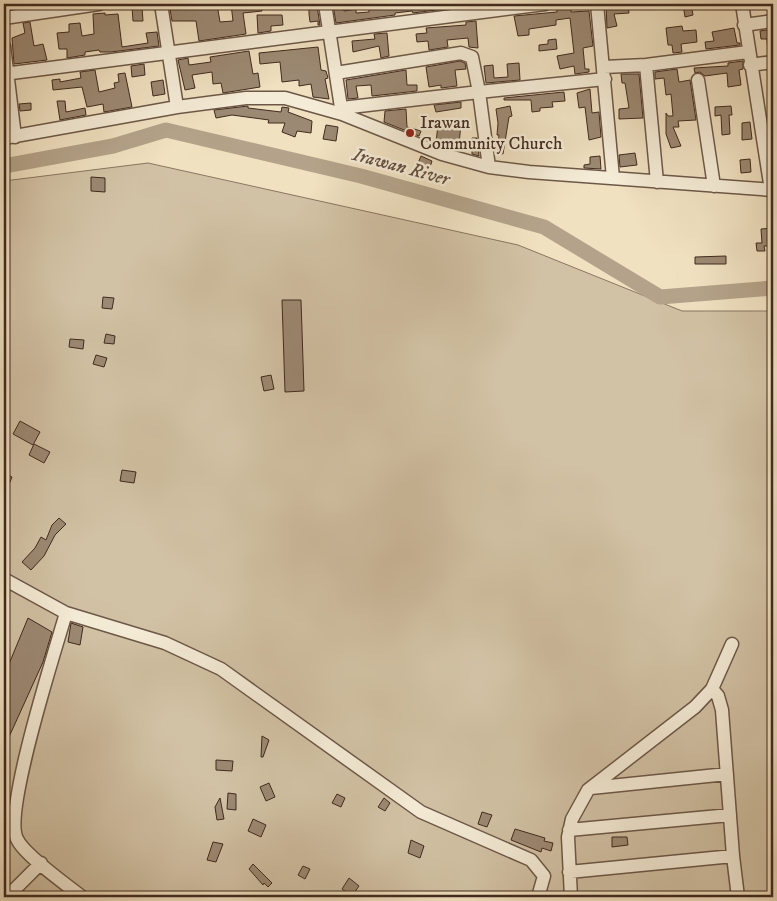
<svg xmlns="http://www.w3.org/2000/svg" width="777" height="901" font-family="'IM FELL DW Pica',serif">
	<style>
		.green { fill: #d2c2a5; stroke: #8a7662 }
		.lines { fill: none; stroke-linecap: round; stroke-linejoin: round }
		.river { stroke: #b4a38a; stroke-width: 15 }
		.building { fill: #9c8973; stroke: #412a1f }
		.minor-casing { stroke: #6d5848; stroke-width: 15 }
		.minor { stroke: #f5ecd7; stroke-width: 12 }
		.poi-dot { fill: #8f2418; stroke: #f5ecd7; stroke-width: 2 }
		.labels { text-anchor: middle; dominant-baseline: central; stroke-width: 5; stroke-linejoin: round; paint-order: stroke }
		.poi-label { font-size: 18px; fill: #412a1f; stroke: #f5ecd7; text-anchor: start }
		.water-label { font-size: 19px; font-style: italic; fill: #644e3f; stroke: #f5ecd7 }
	</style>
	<rect width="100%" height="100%" fill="#f0e1c1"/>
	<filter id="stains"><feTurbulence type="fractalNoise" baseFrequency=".004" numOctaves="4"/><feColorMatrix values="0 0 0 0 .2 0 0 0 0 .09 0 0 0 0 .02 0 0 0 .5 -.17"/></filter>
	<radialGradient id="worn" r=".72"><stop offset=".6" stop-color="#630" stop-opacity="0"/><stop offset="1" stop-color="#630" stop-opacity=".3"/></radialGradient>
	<!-- green -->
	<path class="green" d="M148,163L518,245L682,311H773V897H4V181Z"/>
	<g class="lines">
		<!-- river -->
		<path class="river" d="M4,166L113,146L166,130L361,176L544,227L660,297L773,288"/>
	</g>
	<!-- building -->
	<path class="building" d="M6,4H27L28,6L7,9Z
		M182,4H217L220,22L233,21L231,4H261L262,11L243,13L246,34L199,41L196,21H172L170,9L182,7Z
		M343,4L344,11L356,9V13L369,12V8L394,4H459V7L413,13L412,11L395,13V15L336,23L333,5Z
		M606,4H628L629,13L614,14L617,26L607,28Z
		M683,4H705V7L692,9L693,15L685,17Z
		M317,6L320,25H318V21L310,22L309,14V8Z
		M132,7H142L143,21H133Z
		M571,7V12L589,11L593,46L583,48L585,69H589V72L575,74L574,66L560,69L557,56L574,53L570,18L556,20V25L529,29V35L518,36L514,16L557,12V9Z
		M105,13V15L118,14L122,47L148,43L146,33L157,32L159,46L111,52H100L99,50L85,52V55L67,58V49H59L57,33L69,32V24L80,23L82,36L94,34L93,14Z
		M257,15H282L283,25L271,26V31L258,33Z
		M476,21L478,48L469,47L468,38L447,40L448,47L429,50L428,41L417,42L416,34L427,33L426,28L466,25V22Z
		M30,22L34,46L43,44L47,60L14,64L12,38L25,33L23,23Z
		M682,26L683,31L696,30L697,42L681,44L682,52L673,53L672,45H668L666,28Z
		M734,28L737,43H740V45L706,49L705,42L714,41L712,32Z
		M773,29V54H768L767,39H761L760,31Z
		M387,33L389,56L381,58L379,46L353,52L352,41L375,39L374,34Z
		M556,39L557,49L539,51V45L548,44V40Z
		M318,47L321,70L326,71L328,78L325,79L329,99L313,97L311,84L299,86V80L282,82L280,62L260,64L259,53Z
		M249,51L253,74L258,73L260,87L223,93L221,83L213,84L212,72L192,75L195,88L185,90L178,60L188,58L189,65L211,62L210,57Z
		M460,61L465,63L466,69L455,70L457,86L441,88V85L429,87L426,67Z
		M743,61V69L739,70L741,85L728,87L727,73L705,76L700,72L695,73L694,68L728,66V63Z
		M519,63L520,80L486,83L484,66L493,65L494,78L508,77L507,64Z
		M144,64L145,75L132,77L131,66Z
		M677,69L679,82L690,80L696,120L678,121L679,127H673L681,146L671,148L666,134V113L668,116H673L671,94L666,95L664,78L655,79V72Z
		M95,70L99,92L115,88L114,83L119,82L118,74L125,73L132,107L104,112L103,104L87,107L82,87L53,90L52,80L60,79V82L81,78L80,72Z
		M406,70L407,85H417V91L372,96L371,85L356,86L358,98L348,99L346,80Z
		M621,74H639L643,118L619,119V109L629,108L625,83H622Z
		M163,80L165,94L153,96L151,82Z
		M590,89L592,113L599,112L601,137L589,140L585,107L579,108L577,93Z
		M564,92L565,101L552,102L553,107L540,108V111L532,112L531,100H504V98Z
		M57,101H65L66,112L85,108L86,115L60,120Z
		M461,102V108L436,112L434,105Z
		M31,103V110L20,111L19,104Z
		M248,106V108L281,112L282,107L289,108L288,112L312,121L311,133L297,131L295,137L282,132L285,123H268L269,120L232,115L216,118L214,110Z
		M510,106L512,116L509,117L503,154L497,153L499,135H497L498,123L496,109Z
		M731,106L732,115H729L730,134L722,135L721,115L715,116V107Z
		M406,109L407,127L421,131L419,136L384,122L385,111Z
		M750,122L752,139L742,140V123Z
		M461,123L459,145L436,143L438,124Z
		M326,125L338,127L336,141L323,139Z
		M472,138H477L479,156L472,154Z
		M635,153L637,165L620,167L619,155Z
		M421,156L432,161L430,167L418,163Z
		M600,156L601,169L584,168V165L590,164V157Z
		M750,159L751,172L741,173L740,160Z
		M91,177L105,178V192L91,191Z
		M773,228V246H764L765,251H757L756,243H762L761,229Z
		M726,256V264H695V257Z
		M103,297L114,298L112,309L102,308Z
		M282,300H301L304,391L285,392Z
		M106,334L115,336L114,344L104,343Z
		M70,339L84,340L83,349L69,347Z
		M96,355L107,358L104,367L93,364Z
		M271,375L274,389L264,391L261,377Z
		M20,421L40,432L33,445L13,434Z
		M34,444L50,452L44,463L29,455Z
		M122,470L136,472L134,483L120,481Z
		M4,473L12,477L4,497Z
		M59,518L66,524L55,535L44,556L31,570L22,562L35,548L41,537L46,540L52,525Z
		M28,618L52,632L43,662L4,748V676Z
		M71,623L83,627L80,645L68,642Z
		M262,736L269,740L263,757H261Z
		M216,760L233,761L232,771L216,770Z
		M269,783L275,797L266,801L260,787Z
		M228,793L236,794V810L227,809Z
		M337,794L345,798L341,807L332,803Z
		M220,798L224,819L217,820L215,807Z
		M384,798L390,803L385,811L378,807Z
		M482,812L492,815L487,827L478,824Z
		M253,819L266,825L261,837L248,831Z
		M515,829L545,838L544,841L553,843L551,851L542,848L541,852L511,840Z
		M612,837H627L628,845L612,847Z
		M411,840L424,846L420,858L408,853Z
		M213,842L223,844L216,862L207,860Z
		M253,864L272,883L268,887L264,883L263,885L249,869Z
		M303,866L310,869L305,879L298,875Z
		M349,878L359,886L352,896L342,889Z"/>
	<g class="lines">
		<defs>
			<path id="minor" d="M161,4L177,107
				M325,4L342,114
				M597,4L613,178
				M742,4L771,190
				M4,18L99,4
				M744,25L773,21
				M4,46L15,137
				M646,65L657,182
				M750,65L773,62
				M604,67L646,65L748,52
				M336,73L461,53L472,57L479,92L605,79
				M4,74L545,4
				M698,80L714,186
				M342,108L479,92L489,167
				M4,138L177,107L246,98H285L342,114L442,154L489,167L529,172L773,190
				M4,579L66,613L165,643L221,669L421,812L531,860L544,876L538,897
				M66,613C55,651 3,812 17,839C24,855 67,885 82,897
				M712,689L718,696L722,710L733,856L738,897
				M591,788L727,774
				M569,830L730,815
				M569,872L733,856
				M7,897L41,863
				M571,897L568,837L572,819L588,790L695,707L712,689L732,644"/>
		</defs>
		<!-- minor casing -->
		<use href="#minor" class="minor-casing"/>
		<!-- minor -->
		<use href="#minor" class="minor"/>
	</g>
	<!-- markers -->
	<circle class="poi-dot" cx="410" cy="133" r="5"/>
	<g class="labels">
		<!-- poi labels -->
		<g class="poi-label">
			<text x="420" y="123">Irawan<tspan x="420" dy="21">Community Church</tspan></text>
		</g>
		<!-- water labels -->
		<g class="water-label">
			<text transform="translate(401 167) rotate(15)">Irawan River</text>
		</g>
	</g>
	<!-- margin -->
	<rect width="777" height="901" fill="none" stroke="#f0e1c1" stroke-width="20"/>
	<rect x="5" y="5" width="767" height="891" fill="none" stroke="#412a1f" stroke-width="2.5"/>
	<rect x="10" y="10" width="757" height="881" fill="none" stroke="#412a1f"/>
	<rect width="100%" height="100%" filter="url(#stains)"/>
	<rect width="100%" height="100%" fill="url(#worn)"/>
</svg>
